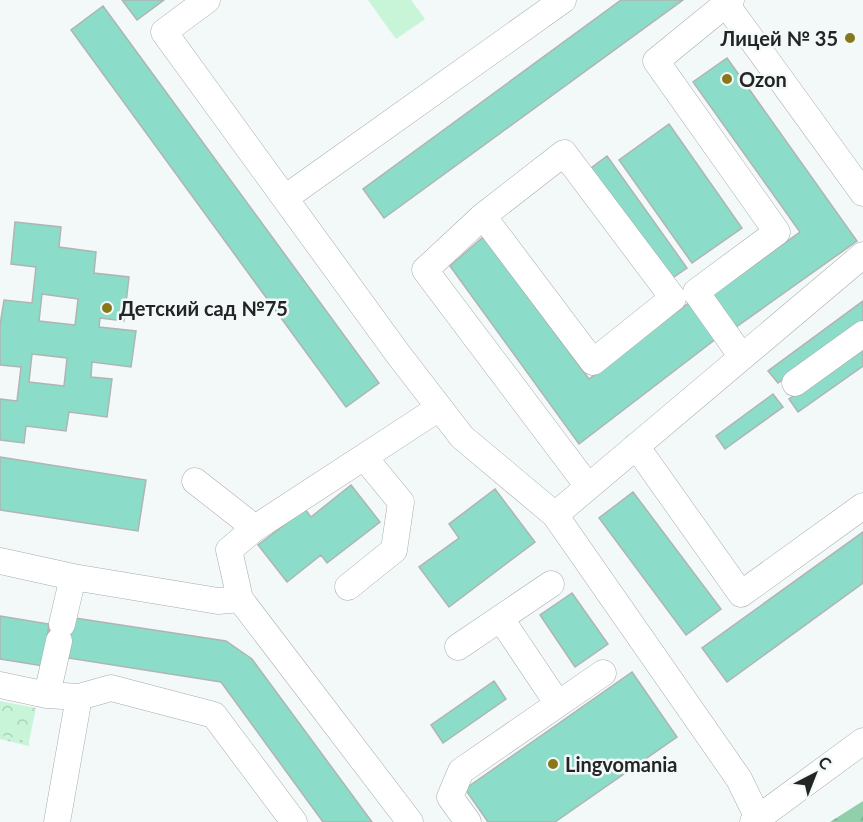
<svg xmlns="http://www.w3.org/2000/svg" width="863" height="822" font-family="Lato,sans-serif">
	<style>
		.grass { fill: url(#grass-dots) }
		.forest { fill: url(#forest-firs) }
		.park { fill: url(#park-crowns) }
		.pitch { fill: #c8f4d8 }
		.building { fill: #8bdcc8; stroke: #b0b4b3; stroke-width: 1.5; fill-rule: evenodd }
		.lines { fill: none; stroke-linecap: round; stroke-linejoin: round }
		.minor-casing { stroke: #a8acac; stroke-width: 27 }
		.minor { stroke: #fff; stroke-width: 26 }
		.poi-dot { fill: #87781c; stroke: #f3f8f8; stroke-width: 2 }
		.labels { text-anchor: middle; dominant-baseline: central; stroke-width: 5; stroke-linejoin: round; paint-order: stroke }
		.poi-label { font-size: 20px; font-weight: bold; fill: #232424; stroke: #f3f8f8; text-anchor: start }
	</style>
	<defs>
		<pattern id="grass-dots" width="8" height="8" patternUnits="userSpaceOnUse" patternTransform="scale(1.5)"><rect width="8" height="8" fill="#c8f4d8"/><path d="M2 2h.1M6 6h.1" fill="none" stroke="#acd1b9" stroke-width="1.8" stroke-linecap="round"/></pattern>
		<pattern id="forest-firs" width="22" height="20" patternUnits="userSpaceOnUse" patternTransform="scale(1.5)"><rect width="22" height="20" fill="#90cfa9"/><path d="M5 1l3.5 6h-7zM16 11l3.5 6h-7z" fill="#7cb291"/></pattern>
		<pattern id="park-crowns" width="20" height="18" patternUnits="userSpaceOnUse" patternTransform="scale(1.5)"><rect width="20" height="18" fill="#c8f4d8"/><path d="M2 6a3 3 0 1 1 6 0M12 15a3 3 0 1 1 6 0" fill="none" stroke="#acd1b9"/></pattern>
	</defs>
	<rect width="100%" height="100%" fill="#f3f8f8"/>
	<!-- grass -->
	<path class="grass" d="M0,735L29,741V746L0,739Z"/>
	<!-- forest -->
	<path class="forest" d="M863,801V822H830Z"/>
	<!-- park -->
	<path class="park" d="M0,701L36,708L29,741L0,735Z"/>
	<!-- pitch -->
	<path class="pitch" d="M368,0H411L425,19L396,39Z"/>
	<!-- building -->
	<path class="building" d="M122,0H164L137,20Z
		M621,0H683L384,218L363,189Z
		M103,6L379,383L346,407L71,30Z
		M727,58L857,241L732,330L709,297L800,232L693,82Z
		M669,124L742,228L692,263L619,160Z
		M607,156L687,268L671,279L591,168Z
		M15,222L61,227L59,247L96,252L94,273L129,277L124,321L100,318L99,327L136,331L131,367L92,362L91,377L112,379L107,417L69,412L66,431L26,426L24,443L0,440V399L17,401L21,367L0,365V325L4,300L32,303L36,267L11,264ZM42,294L78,299L75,325L39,321ZM32,354L67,358L64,386L29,382Z
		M483,237L589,379L690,302L717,338L579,444L450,266Z
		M863,301V320L778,383L768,371Z
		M863,346V366L798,412L789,399Z
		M773,394L783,407L725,449L716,436Z
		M0,457L146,480L138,531L0,510Z
		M351,485L380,522L327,563L321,555L287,582L258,545L305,509L311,517Z
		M495,489L535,542L449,607L419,567L459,538L449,524Z
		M633,492L721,609L686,635L599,518Z
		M863,532V583L727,682L702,648Z
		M572,593L608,644L575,667L540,615Z
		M0,616L49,624L43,666L0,659Z
		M75,618L226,641L252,659L372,822H323L221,682L68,658L71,639L48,635L49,627L72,631Z
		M632,672L677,737L555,822H488L465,789Z
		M494,681L506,699L443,743L431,725Z"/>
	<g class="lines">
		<defs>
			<path id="minor" d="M207,0L164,32L398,354L462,437L555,515L739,779L760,822
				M731,0L726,4L863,193
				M726,4L656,61L777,232L696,292L742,357
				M285,198L563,0
				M483,216L564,153L673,298L593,362L483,216L425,270L587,485
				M795,383L863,334
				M636,446L741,594L863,506
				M195,481L255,528L229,550L240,599L410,822
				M555,515L863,255
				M255,528L439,408
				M0,561L73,577
				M348,587L394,550L401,502L364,457
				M501,619L558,704
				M62,624L73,577L218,601L240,599
				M458,647L551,584
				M0,685L47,695L79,697L111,688L214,715L294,822
				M47,695L59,641
				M57,822L79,697
				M468,822L450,797L461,771L603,673
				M753,822L863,741"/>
		</defs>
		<!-- minor casing -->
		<use href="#minor" class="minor-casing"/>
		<!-- minor -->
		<use href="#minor" class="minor"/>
	</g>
	<!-- markers -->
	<g class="poi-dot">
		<circle cx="850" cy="38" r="6"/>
		<circle cx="727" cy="79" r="6"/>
		<circle cx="107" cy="308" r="6"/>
		<circle cx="553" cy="764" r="6"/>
	</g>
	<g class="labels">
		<!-- poi labels -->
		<g class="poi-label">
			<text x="838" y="38" text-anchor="end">Лицей № 35</text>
			<text x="739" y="79">Ozon</text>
			<text x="119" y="308">Детский сад №75</text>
			<text x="565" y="764">Lingvomania</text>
		</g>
	</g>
	<!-- north arrow -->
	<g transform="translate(815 774) rotate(42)" stroke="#f3f8f8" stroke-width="4.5" paint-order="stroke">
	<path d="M0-4.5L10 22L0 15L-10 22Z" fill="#232424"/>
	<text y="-9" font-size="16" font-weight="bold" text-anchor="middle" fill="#232424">С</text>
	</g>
</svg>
